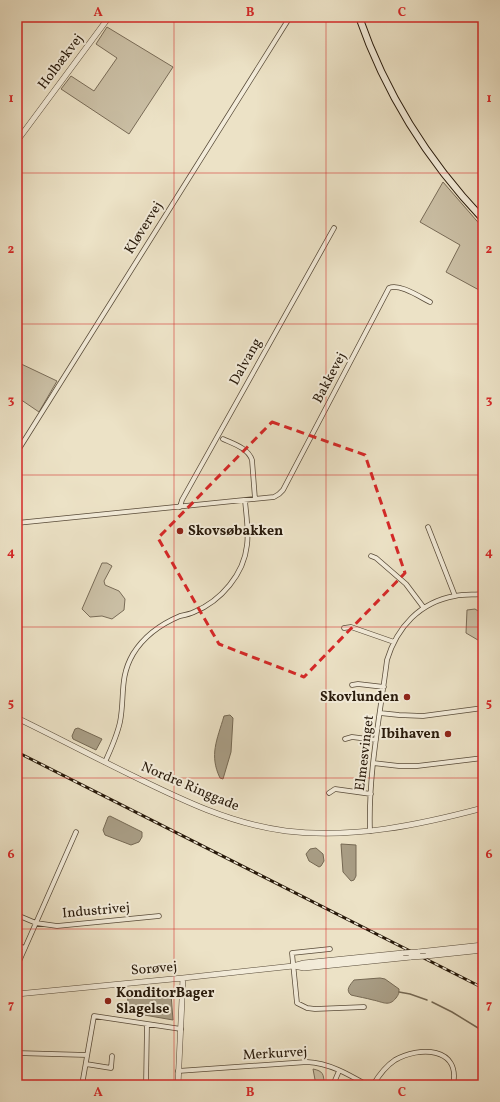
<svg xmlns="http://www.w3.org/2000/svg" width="500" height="1102" font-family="Vollkorn,serif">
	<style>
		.green { fill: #cbc0a6; stroke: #796c58 }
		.water { fill: #a99e86; stroke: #756954 }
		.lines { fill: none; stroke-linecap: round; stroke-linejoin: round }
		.stream { stroke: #756954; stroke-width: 1.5 }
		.minor-casing { stroke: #584b39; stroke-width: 5.5 }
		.tertiary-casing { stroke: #584b39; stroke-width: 6 }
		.secondary-casing { stroke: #27190a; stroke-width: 8 }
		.minor { stroke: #f3ecda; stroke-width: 4 }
		.tertiary { stroke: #f3ecda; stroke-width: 5 }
		.secondary { stroke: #f3ecda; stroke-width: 6 }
		.rail-casing { stroke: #27190a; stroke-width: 3 }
		.rail { stroke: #f3ecda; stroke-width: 1.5; stroke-dasharray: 4.5; stroke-linecap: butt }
		.tertiary-bridge-casing { stroke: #584b39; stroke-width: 6; stroke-linecap: butt }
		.tertiary-bridge { stroke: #f3ecda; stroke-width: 5 }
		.marked { fill: none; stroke: #d62828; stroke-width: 3; stroke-dasharray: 8 5; stroke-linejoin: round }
		.grid { fill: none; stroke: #d62828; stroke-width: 1; stroke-opacity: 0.55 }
		.poi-dot { fill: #8f2418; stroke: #f3ecda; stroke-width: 1.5 }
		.labels { text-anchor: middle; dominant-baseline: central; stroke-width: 4; stroke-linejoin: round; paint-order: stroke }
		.street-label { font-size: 14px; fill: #27190a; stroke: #f3ecda }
		.poi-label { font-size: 14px; font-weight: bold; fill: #27190a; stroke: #f3ecda; text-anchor: start }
		.neatline { fill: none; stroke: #d62828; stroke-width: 1.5 }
		.grid-label { font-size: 13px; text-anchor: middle; font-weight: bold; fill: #d62828 }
	</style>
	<rect width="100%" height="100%" fill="#ece2c6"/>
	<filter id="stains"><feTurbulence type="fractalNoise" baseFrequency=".005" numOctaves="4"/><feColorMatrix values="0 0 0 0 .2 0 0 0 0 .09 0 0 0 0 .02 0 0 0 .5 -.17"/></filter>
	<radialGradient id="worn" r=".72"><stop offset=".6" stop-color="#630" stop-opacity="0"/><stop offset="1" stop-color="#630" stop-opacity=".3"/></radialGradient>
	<!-- green -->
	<path class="green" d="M107,27L173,67L129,134L61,89L71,76L94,91L117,58L96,44Z
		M443,182L483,228V284L479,290L446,272L460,245L420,222Z
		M17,362L57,381L39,412L17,397Z
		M102,563H107L112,566L104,581L105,585L119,591L125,599L124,610L112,619L102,616L90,617L82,609Z
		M475,609L483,614V643L466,633L467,610Z
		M313,1069C323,1071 324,1074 324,1085H316Z"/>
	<!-- water -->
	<path class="water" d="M230,715L233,718L231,752L223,779L220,778C209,755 217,740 224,716Z
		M78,728L102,739L96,750L73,739L72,736L75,729Z
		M110,816L142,832V837L139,842L131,845L105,835L103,830L108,817Z
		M341,844L356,845V876L354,880L351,881L343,872Z
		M316,848L323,854L324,861L321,866L319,867L309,861L306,854L310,849Z
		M380,978L385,979L399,989C399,993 399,994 396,998C389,1007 383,1002 373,1000C366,998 359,997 351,995C345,990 350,985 354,980Z
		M161,994H171L173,1020L127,1012L128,996L133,997Z"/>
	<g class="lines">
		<!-- stream -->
		<path class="stream" d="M399,992L410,994L427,1000
			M432,1002L452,1012L483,1031"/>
		<defs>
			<path id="minor" d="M223,439C234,444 248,448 252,460L255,499
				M17,452L290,17
				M180,507L182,500L334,228
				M17,523L274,497L279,494L283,490L389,288C399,283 420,297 430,302
				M428,527L455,596
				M371,556L376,558L406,584L424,608
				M344,628L351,627L394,642
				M352,685L358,684L384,687
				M380,713L399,715L423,716L483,708
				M345,739L352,737L376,740
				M105,762C111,749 117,736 120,722C125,697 119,678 133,654C144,636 161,624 180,616C185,615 190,614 194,612C221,601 244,574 247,545C249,530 246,514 245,500
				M373,763L399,766H417L483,758
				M329,793L335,789L371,794
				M370,831C368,774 380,716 387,660C397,627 420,602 455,596C464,594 474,595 483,594
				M17,915L36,923L57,926L159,916
				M17,946L25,948
				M330,949L292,953L297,1003L307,1008L315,1009L364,1007
				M17,966L76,832
				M17,1053L87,1055
				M86,1064L111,1068L112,1056
				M178,1071L307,1062C329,1063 348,1074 367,1085
				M82,1085L94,1016L181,1029
				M146,1085L147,1024
				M333,1085L339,1071
				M373,1085C379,1075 386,1066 395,1060C419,1046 461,1047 453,1085"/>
			<path id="tertiary" d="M17,141L109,17
				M17,718C56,737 94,757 133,776C182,800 231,824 286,831C353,839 419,825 483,808
				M418,952L483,945
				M426,956L483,950
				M294,966L304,968L411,957
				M17,994L183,978L293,966L304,963L403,953
				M178,1085L183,978"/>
			<path id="secondary" d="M359,17C385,92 428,161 483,219"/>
		</defs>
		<!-- minor casing -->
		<use href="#minor" class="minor-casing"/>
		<!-- tertiary casing -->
		<use href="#tertiary" class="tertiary-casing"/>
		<!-- secondary casing -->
		<use href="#secondary" class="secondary-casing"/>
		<!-- minor -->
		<use href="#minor" class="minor"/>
		<!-- tertiary -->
		<use href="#tertiary" class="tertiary"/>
		<!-- secondary -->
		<use href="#secondary" class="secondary"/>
		<defs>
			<path id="rail" d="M17,752L483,988"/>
		</defs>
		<!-- rail casing -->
		<use href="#rail" class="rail-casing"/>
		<!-- rail -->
		<use href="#rail" class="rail"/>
		<defs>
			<path id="tertiary-bridge" d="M403,953L418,952
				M411,957L426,956"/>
		</defs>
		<!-- tertiary-bridge casing -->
		<use href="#tertiary-bridge" class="tertiary-bridge-casing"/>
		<!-- tertiary-bridge -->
		<use href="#tertiary-bridge" class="tertiary-bridge"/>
	</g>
	<!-- marked area -->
	<path class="marked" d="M272,422L365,455L405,573L304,677L219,644L158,538Z"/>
	<!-- grid -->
	<path class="grid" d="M174,17V1085M326,17V1085M17,173H483M17,324H483M17,475H483M17,627H483M17,778H483M17,929H483"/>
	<!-- markers -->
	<g class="poi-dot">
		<circle cx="180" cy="531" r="4"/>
		<circle cx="407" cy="697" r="4"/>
		<circle cx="448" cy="734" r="4"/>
		<circle cx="108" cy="1001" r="4"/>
	</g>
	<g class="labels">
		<!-- street labels -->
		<g class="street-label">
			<text transform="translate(61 62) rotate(-53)">Holbækvej</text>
			<text transform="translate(144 228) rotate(-58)">Kløvervej</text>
			<text transform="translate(246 362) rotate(-61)">Dalvang</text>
			<text transform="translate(330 378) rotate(-62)">Bakkevej</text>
			<text transform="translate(365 753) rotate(-83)">Elmesvinget</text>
			<text transform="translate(190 787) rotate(23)">Nordre Ringgade</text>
			<text transform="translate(96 911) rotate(-5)">Industrivej</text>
			<text transform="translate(154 969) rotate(-5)">Sorøvej</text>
			<text transform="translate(275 1054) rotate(-3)">Merkurvej</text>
		</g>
		<!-- poi labels -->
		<g class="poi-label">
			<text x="188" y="531">Skovsøbakken</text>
			<text x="399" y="697" text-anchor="end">Skovlunden</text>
			<text x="440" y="734" text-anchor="end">Ibihaven</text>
			<text x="116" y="993">KonditorBager<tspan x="116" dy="16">Slagelse</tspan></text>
		</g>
	</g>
	<!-- margin -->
	<rect width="500" height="1102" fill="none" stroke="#ece2c6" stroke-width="44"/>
	<rect x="22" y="22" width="456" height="1058" class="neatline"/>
	<g class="grid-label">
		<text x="98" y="16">A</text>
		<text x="250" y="16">B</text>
		<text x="402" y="16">C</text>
		<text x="11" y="102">1</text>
		<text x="489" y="102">1</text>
		<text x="11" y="253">2</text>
		<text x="489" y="253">2</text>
		<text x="11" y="404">3</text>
		<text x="489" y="404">3</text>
		<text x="11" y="556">4</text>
		<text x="489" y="556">4</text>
		<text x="11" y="707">5</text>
		<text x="489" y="707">5</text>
		<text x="11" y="858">6</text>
		<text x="489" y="858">6</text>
		<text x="11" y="1009">7</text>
		<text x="489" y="1009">7</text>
		<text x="98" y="1096">A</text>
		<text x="250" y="1096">B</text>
		<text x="402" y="1096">C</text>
	</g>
	<rect width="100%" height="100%" filter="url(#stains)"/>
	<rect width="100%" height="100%" fill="url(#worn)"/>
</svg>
